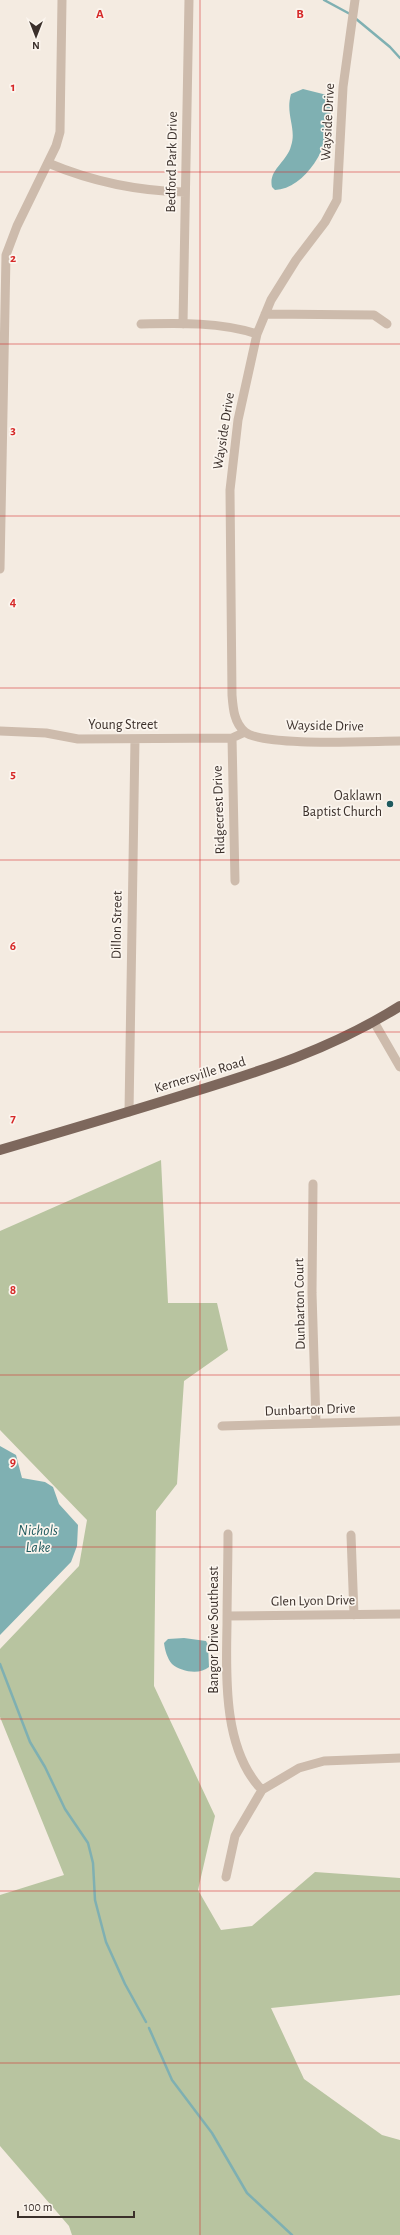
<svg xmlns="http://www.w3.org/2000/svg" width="400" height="2235" font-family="'Alegreya Sans',sans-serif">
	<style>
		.green { fill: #b8c4a0 }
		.water { fill: #7fb0b2 }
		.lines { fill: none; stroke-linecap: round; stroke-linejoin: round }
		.stream { stroke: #7fb0b2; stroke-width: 2.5 }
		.minor { stroke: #cdbbac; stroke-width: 9 }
		.major { stroke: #7d675c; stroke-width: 10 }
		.grid { fill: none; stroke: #d62828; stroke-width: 1; stroke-opacity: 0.55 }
		.poi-dot { fill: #1f5a5e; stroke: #fbf5ee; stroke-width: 1.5 }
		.labels { text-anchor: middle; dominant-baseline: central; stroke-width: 3.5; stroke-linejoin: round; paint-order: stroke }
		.street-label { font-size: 14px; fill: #3b302b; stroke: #fbf5ee }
		.poi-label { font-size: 14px; fill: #3b302b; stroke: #fbf5ee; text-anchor: end }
		.water-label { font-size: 15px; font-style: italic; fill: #1f5a5e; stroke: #fbf5ee }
		.grid-label { font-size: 13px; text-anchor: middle; font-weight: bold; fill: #d62828; stroke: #fbf5ee; stroke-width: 3.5; stroke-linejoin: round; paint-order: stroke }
	</style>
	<rect width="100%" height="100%" fill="#f4ebe1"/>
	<!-- green -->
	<path class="green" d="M161,1160L168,1303H217L228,1350L184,1381L177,1484L156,1511L154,1686L215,1816L198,1890L221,1930L252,1926L315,1872L400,1878V1995L271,2008L304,2079L382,2135L400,2140V2235H72L69,2226L0,2146V1895L64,1875L0,1717V1649L79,1566L87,1520L0,1430V1231Z"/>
	<!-- water -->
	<path class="water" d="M303,89L327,95C341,126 312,188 275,190L272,187C268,170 287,162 291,146C297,128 285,115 291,94Z
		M0,1446L16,1455L22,1478L45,1482L53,1487L59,1504L78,1525L77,1546L71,1562L0,1635Z
		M184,1638L206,1641L208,1645L209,1667C200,1675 181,1672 172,1664C167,1658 165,1650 164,1643L168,1639Z"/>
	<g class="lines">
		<!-- stream -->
		<path class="stream" d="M324,0L350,14
			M355,18L390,47L400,58
			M0,1664L30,1742L45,1767L65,1809L88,1843L93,1863L95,1900L106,1942L125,1984L146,2022
			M149,2028L172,2080L212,2133L247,2193L292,2235"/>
		<!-- minor -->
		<path class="minor" d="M355,0L343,87L337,200L325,222L296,260L271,300L257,334L238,420L230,490L232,695C233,708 234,723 245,732C263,747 371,741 400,741
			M48,163C93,182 136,191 185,192
			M265,314L374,315L387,324
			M141,324C179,323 221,322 257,334
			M183,324L189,0
			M0,569L6,255L17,226L56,146L60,132L62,0
			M0,731L46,733L78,739L232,738L245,732
			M232,738L235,881
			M374,1022L400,1067
			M129,1112L135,739
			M313,1184L312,1293L316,1423
			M222,1426L400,1421
			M228,1534C228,1564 227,1595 227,1625C226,1677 223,1750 262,1790
			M351,1535L354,1615
			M227,1616L400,1614
			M226,1877L235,1836L262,1790L299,1768L324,1761L400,1758"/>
		<!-- major -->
		<path class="major" d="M0,1150C61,1132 122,1114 183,1095C261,1071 330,1050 400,1006"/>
	</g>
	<!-- grid -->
	<path class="grid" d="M200,0V2235M0,172H400M0,344H400M0,516H400M0,688H400M0,860H400M0,1032H400M0,1203H400M0,1375H400M0,1547H400M0,1719H400M0,1891H400M0,2063H400"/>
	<!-- markers -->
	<circle class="poi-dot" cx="390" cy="804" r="4"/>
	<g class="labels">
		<!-- street labels -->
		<g class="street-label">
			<text transform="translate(328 122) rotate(-87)">Wayside Drive</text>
			<text transform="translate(172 162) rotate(-89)">Bedford Park Drive</text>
			<text transform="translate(224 431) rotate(-81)">Wayside Drive</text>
			<text x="123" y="725">Young Street</text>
			<text transform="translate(325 726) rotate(1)">Wayside Drive</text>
			<text transform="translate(219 810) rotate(-92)">Ridgecrest Drive</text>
			<text transform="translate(117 925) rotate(-89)">Dillon Street</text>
			<text transform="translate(200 1075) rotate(-17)">Kernersville Road</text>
			<text transform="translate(300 1304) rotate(-91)">Dunbarton Court</text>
			<text transform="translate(310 1410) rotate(-2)">Dunbarton Drive</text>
			<text transform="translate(313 1601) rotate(-1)">Glen Lyon Drive</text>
			<text transform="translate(214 1630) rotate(-90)">Bangor Drive Southeast</text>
		</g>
		<!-- poi labels -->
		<g class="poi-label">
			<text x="382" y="796">Oaklawn<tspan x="382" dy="16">Baptist Church</tspan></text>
		</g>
		<!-- water labels -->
		<g class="water-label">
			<text x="38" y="1530">Nichols<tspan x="38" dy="17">Lake</tspan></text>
		</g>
	</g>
	<g class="grid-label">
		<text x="100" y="18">A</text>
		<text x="300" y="18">B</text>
		<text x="13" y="91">1</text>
		<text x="13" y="262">2</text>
		<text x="13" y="434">3</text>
		<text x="13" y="606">4</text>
		<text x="13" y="778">5</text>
		<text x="13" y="950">6</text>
		<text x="13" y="1122">7</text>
		<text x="13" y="1294">8</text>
		<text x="13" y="1466">9</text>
	</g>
	<!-- north arrow -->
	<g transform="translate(36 36) rotate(180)" stroke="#fbf5ee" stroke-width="3" paint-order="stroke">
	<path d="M0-3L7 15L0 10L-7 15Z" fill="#3b302b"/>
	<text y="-6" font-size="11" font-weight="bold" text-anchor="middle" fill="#3b302b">N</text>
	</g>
	<!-- scale -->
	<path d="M18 2211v6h116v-6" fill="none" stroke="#3b302b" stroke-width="2"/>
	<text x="24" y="2211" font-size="12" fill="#3b302b" stroke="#fbf5ee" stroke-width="3" paint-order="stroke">100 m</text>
</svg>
